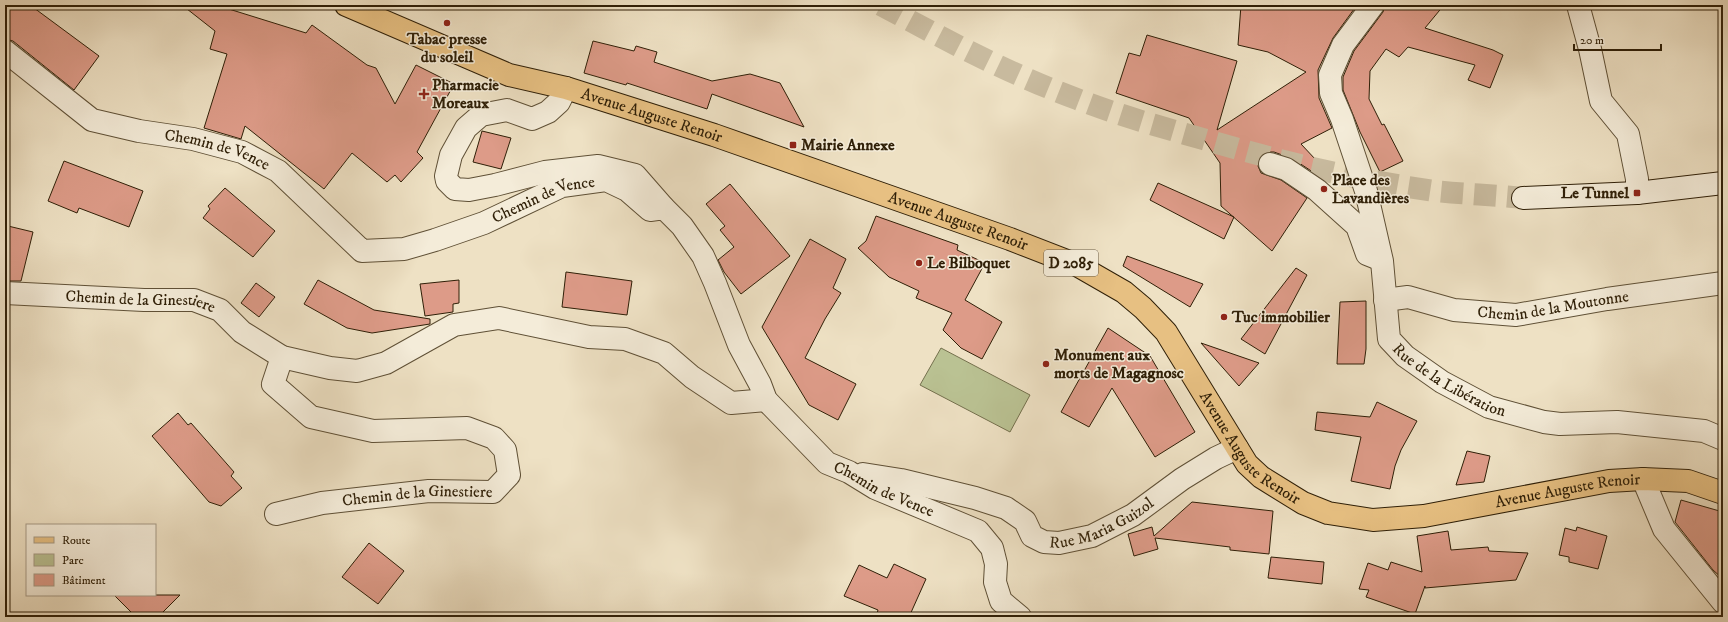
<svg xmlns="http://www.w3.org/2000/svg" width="1728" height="622" font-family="'IM FELL DW Pica',serif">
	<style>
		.green { fill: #bac293; stroke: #74704d }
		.building { fill: #dd9b88; stroke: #2f1f07 }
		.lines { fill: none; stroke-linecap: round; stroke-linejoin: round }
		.secondary-tunnel { stroke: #c8ba9e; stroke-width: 22; stroke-dasharray: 22 11; stroke-linecap: butt }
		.street-casing { stroke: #5f5036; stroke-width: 24 }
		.secondary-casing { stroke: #2f1f07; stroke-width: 24 }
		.primary-casing { stroke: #2f1f07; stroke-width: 24 }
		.street { stroke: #f4ecd9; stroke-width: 22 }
		.secondary { stroke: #f4ecd9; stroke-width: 22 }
		.primary { stroke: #e7c082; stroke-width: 22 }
		.poi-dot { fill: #8f2418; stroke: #f4ecd9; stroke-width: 1.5 }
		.labels { text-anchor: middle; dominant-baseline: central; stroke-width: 3; stroke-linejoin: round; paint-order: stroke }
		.shield { fill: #f4ecd9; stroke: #6a5c46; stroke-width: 1 }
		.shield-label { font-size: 15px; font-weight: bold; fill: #2f1f07 }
		.poi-label { font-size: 16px; font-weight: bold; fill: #2f1f07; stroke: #f4ecd9; text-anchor: start }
		.street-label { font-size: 16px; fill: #2f1f07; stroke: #f4ecd9 }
	</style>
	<rect width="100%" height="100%" fill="#eee1c4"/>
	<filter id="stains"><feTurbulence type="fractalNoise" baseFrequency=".005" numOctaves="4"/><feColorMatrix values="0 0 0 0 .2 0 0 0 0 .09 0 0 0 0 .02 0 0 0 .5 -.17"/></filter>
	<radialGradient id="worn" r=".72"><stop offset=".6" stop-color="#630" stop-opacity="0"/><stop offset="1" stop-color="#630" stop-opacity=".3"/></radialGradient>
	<!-- green -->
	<path class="green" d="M941,348L1030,395L1010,432L920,385Z"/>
	<!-- building -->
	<path class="building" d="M5,5H30L99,56L74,90L13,41L5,39Z
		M182,5H216L306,33L312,25L367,65L376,68L395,104L416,65L454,84L417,152L423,158L401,182L395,175L387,182L352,153L324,189L245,126L241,139L204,128L227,54L210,49L215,31Z
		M1241,5H1357L1333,38L1318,70L1319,98L1332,128L1301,144L1331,176L1325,180L1293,159L1274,152H1267L1262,155L1258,160V166L1261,173L1281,180L1307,198L1272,251L1221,206L1220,163L1189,118L1116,93L1129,53L1140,56L1147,35L1237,61L1217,130L1306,72L1268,52L1238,45Z
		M1385,5H1444L1425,28L1493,50L1503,55L1490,88L1468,80L1475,65L1408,47L1399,57L1386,49L1370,71L1369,99L1382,125L1384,124L1403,161L1380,172L1360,132L1343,90V77L1354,51L1383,12Z
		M593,41L634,51L636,46L657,52L654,62L712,81L750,74L780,83L804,127L712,94L707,109L627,83L626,85L584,73Z
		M482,131L511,138L501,169L473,162Z
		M64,161L143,191L129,227L79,208L77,213L48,201Z
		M1158,183L1234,217L1224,239L1150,200Z
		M730,184L790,256L741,294L724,272L718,260L734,247L720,230L725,226L706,204Z
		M225,188L275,231L253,257L203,218L210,209L208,206Z
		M876,216L958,245L957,250L985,263L965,300L1002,322L982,359L961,348L943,330L952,313L916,298L919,291L889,277L858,248L866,241Z
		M8,226L33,232L21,281H5V241Z
		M810,239L846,259L833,288L841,293L825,319L805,358L856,384L838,420L809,405L762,327Z
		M1127,256L1203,284L1190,307L1123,266Z
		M1296,268L1307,275L1265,354L1241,339Z
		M566,272L632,281L627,315L562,307Z
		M318,280L374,310L430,319V324L372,333L347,328L304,304Z
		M459,280V303L453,304V312L425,316L420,284Z
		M256,283L275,297L259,317L241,303Z
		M1366,301V349L1364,364H1337L1340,302Z
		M1108,328L1150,356L1195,432L1155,457L1112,388L1089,427L1061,412Z
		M1201,343L1259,363L1239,386Z
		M1377,402L1417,421L1401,450L1395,466L1390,489L1351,481L1361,437L1315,430L1317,412L1370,417Z
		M178,413L188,425L191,423L234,472L231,476L242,488L221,506L209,502L152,436Z
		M1467,451L1490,456L1484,482L1456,485Z
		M1681,500L1723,512V579L1713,570L1675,522Z
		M1192,502L1273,511L1269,554L1230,550V547L1155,538L1158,549L1134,556L1128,534L1152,527L1154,536Z
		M1577,527L1607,536L1598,569L1569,562V557L1559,555L1565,528L1576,531Z
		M1448,531L1451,550L1488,547L1489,551L1528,553L1516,580L1425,588V586L1415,614L1366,597L1369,590L1359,589L1368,563L1388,570L1391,562L1422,572L1417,536Z
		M369,543L404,571L378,604L342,577Z
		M1271,557L1324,562L1322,584L1268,578Z
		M894,564L926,579L909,617H876L878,610L844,596L859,565L887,578Z
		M114,595H180L158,617H136Z"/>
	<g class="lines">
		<!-- secondary-tunnel -->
		<path class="secondary-tunnel" d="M881,5C944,39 1009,74 1077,99C1118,115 1161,127 1203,139C1279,161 1356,180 1435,191C1464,194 1494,195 1523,198"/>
		<defs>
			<g id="street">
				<path id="s1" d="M1373,5L1343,45L1330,75L1331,93L1342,119L1366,191L1382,261L1389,339L1405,356L1442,382L1489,407L1544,422L1560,424L1617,422L1704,431L1723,439"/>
				<path d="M1578,5L1590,49L1601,101L1628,134L1637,179V193"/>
				<path id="s2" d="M5,51L92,120L139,131L193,139L242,152L278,171L362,251L404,249L435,240L484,223L562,186L606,180L627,190L650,210L664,208L682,226L703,256L715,283L739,345L760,384L766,400L827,463L849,472L875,488L978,531L992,548L996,564L995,582L1001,601L1020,617"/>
				<path d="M566,88L559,102L548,112L532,119L507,110L481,115L466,128L451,155L446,176L447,181L455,189L469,190L495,185L545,172L598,166L635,175L663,207"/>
				<path d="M1270,164L1286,169L1317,190L1357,226L1367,254L1377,258"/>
				<path id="s3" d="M5,293L144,300H194L220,310L242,332L282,357L330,368L357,371L386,363L454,325L499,318L589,337L625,339L664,353L692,377L731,403L766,400"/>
				<path id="s4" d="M1385,300L1408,297L1454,310L1516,315L1607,299L1723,283"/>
				<path id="s5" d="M863,474L901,480L975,498L1006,508L1025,521L1032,536L1044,542L1059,543L1092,536L1133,515L1182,479L1216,458L1237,448"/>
				<path d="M1643,479L1664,529L1723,602"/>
				<path id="s6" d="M276,514L322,503L429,491L493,492L509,475L505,450L494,438L467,428L373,431L311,417L273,384L282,357"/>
			</g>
			<path id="secondary" d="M1523,198L1637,193L1723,183"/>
			<g id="primary">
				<path id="s7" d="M346,5L509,75L566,88L714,135L1010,239L1077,265L1124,292L1143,308L1166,332L1247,464L1261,477L1303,503L1328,513L1373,520L1424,516L1609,481L1643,479L1688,481L1723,493"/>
			</g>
		</defs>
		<!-- street casing -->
		<use href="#street" class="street-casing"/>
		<!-- secondary casing -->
		<use href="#secondary" class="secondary-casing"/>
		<!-- primary casing -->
		<use href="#primary" class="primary-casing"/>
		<!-- street -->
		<use href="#street" class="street"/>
		<!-- secondary -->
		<use href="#secondary" class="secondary"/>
		<!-- primary -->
		<use href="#primary" class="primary"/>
	</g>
	<!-- markers -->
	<g class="poi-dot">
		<circle cx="447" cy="23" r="4"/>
		<path d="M422 88h4v4h4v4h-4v4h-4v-4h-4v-4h4z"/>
		<rect x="789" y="141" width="8" height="8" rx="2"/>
		<circle cx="1324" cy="189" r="4"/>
		<rect x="1633" y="189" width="8" height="8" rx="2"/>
		<circle cx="919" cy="263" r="4"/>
		<circle cx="1224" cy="317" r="4"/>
		<circle cx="1046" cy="364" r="4"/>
	</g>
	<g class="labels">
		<!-- shield labels -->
		<rect class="shield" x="1044" y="250" width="54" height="26" rx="3"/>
		<g class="shield-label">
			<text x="1071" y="263">D 2085</text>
		</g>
		<!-- poi labels -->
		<g class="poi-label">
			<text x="447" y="39" text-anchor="middle">Tabac presse<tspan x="447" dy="18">du soleil</tspan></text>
			<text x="432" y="85">Pharmacie<tspan x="432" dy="18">Moreaux</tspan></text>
			<text x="801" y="145">Mairie Annexe</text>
			<text x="1332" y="180">Place des<tspan x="1332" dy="18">Lavandières</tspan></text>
			<text x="1629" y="193" text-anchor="end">Le Tunnel</text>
			<text x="927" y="263">Le Bilboquet</text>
			<text x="1232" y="317">Tuc immobilier</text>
			<text x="1054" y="355">Monument aux<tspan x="1054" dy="18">morts de Magagnosc</tspan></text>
		</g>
		<!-- street labels -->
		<g class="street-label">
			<text stroke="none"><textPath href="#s7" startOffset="326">Avenue Auguste Renoir</textPath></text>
			<text stroke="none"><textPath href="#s2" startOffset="240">Chemin de Vence</textPath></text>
			<text stroke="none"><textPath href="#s2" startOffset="612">Chemin de Vence</textPath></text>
			<text stroke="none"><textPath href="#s7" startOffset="650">Avenue Auguste Renoir</textPath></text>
			<text stroke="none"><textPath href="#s4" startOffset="171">Chemin de la Moutonne</textPath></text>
			<text stroke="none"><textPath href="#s3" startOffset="136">Chemin de la Ginestiere</textPath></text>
			<text stroke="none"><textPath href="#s1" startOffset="429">Rue de la Libération</textPath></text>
			<text stroke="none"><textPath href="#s7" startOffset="1034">Avenue Auguste Renoir</textPath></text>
			<text stroke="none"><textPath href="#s2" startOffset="1116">Chemin de Vence</textPath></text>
			<text stroke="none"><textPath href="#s7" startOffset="1382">Avenue Auguste Renoir</textPath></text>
			<text stroke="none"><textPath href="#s6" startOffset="143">Chemin de la Ginestiere</textPath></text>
			<text stroke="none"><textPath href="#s5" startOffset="262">Rue Maria Guizol</textPath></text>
		</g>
	</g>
	<!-- margin -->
	<rect width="1728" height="622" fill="none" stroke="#eee1c4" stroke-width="20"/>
	<rect x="6" y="6" width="1716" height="610" fill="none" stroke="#2f1f07" stroke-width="2"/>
	<rect x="10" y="10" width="1708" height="602" fill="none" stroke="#2f1f07"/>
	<!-- legend -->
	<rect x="26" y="524" width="130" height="72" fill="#f4ecd9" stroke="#a59a85"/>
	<rect x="34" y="537" width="20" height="6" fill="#e7c082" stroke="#a59a85"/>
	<text x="62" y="544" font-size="12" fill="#2f1f07">Route</text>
	<rect x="34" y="554" width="20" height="12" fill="#bac293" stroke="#a59a85"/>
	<text x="62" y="564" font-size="12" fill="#2f1f07">Parc</text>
	<rect x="34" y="574" width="20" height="12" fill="#dd9b88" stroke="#a59a85"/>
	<text x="62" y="584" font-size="12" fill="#2f1f07">Bâtiment</text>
	<!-- scale -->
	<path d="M1574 44v6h87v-6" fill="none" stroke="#2f1f07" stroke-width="2"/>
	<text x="1580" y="44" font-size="12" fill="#2f1f07" stroke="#f4ecd9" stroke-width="3" paint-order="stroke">20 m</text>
	<rect width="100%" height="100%" filter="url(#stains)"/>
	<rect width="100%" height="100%" fill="url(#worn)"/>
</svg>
